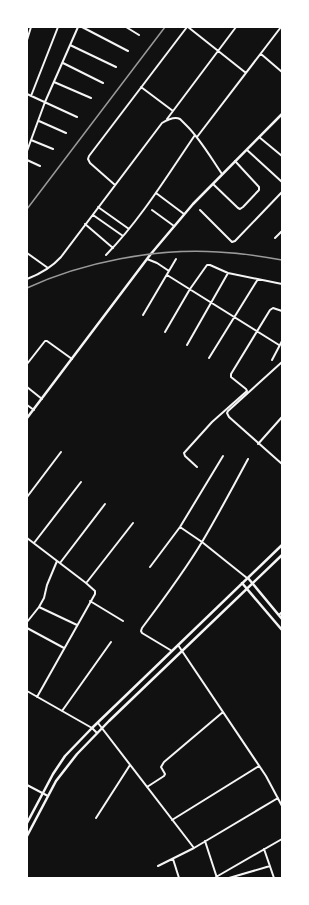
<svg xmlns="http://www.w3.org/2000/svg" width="309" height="905" font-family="'Nunito Sans',sans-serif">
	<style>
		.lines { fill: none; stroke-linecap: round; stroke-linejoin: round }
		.minor { stroke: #f5f5f5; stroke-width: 2 }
		.tertiary { stroke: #f5f5f5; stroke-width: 2.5 }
		.rail { stroke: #9a9a9a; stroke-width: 1.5 }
	</style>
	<rect width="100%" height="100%" fill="#111"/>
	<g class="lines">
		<!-- minor -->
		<path class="minor" d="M82,27L128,51
			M126,27L139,35
			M188,27L246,73
			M27,40L31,27
			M70,45L116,67
			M261,54L282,72
			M63,63L103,83
			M54,82L91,98
			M141,87L173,111
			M27,94L77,117
			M31,96L58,27
			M167,119L236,27
			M39,121L66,133
			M197,137L281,27
			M259,137L282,156
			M31,140L53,149
			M247,150L282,182
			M27,151L45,102L78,27
			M27,160L40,166
			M213,184L238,208L240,209L243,207L259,190V187L235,161
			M115,185L90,163L88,159L89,156L187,27
			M156,193L184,214
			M98,207L129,229
			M152,210L174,226
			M200,210L232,242L235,241L282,192
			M93,215L123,236
			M85,224L113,248
			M275,238L282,231
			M27,253L48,268
			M106,255C141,219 167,176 195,135
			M147,259L157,263L169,271
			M167,275L279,345
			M27,279C40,274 52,267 61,257L162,123C167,120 174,116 180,119C182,121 185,124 187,126C201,140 211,158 222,174
			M143,315L176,259
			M165,332L190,289L207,265H210L228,273L282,284
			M187,345L228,273
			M209,358L258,279
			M272,360L282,341
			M282,362L228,411L227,413L229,417L282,464
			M27,364L45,341H47L72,359
			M27,387L42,399
			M27,405L34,410
			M258,444L282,417
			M197,467L185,456L184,453L212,422L247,391L246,389L231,377V374L270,310L273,308L282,311
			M27,497L61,452
			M180,527L202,542L247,578
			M27,538L86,583L95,591V594L37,697
			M34,543L81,482
			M60,563L105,504
			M150,567L180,527L223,456
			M87,582L133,523
			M90,601L123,621
			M39,607L77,625
			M279,615L282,612
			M27,622L39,607L44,598L47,585L57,561
			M27,628L64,648
			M178,645L266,776L282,806
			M172,651L142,633L141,631L142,628C163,600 184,572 202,542C218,515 233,487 248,459
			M27,691L92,728L97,733
			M62,711L111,642
			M98,723L194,848
			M27,785L48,796
			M147,787L164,776L165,774L161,767L164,762L223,712
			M96,818L130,765
			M172,820L259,766
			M205,841L217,878
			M264,849L274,878
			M173,859L179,878
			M158,866L194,848L278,798
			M216,877L282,839
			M229,878L270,866"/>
		<!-- tertiary -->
		<path class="tertiary" d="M27,418L150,255L193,204L282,114
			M248,578L282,619
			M242,583L282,630
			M27,823L53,774L65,756L92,728L282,545
			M27,836L56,781L77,754L109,721L282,555"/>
		<!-- rail -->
		<path class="rail" d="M27,209L165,27
			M27,288C83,262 156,248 218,252C240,253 261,256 282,260"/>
	</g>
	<!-- border -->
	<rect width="309" height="905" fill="none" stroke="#ffffff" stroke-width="56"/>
</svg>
